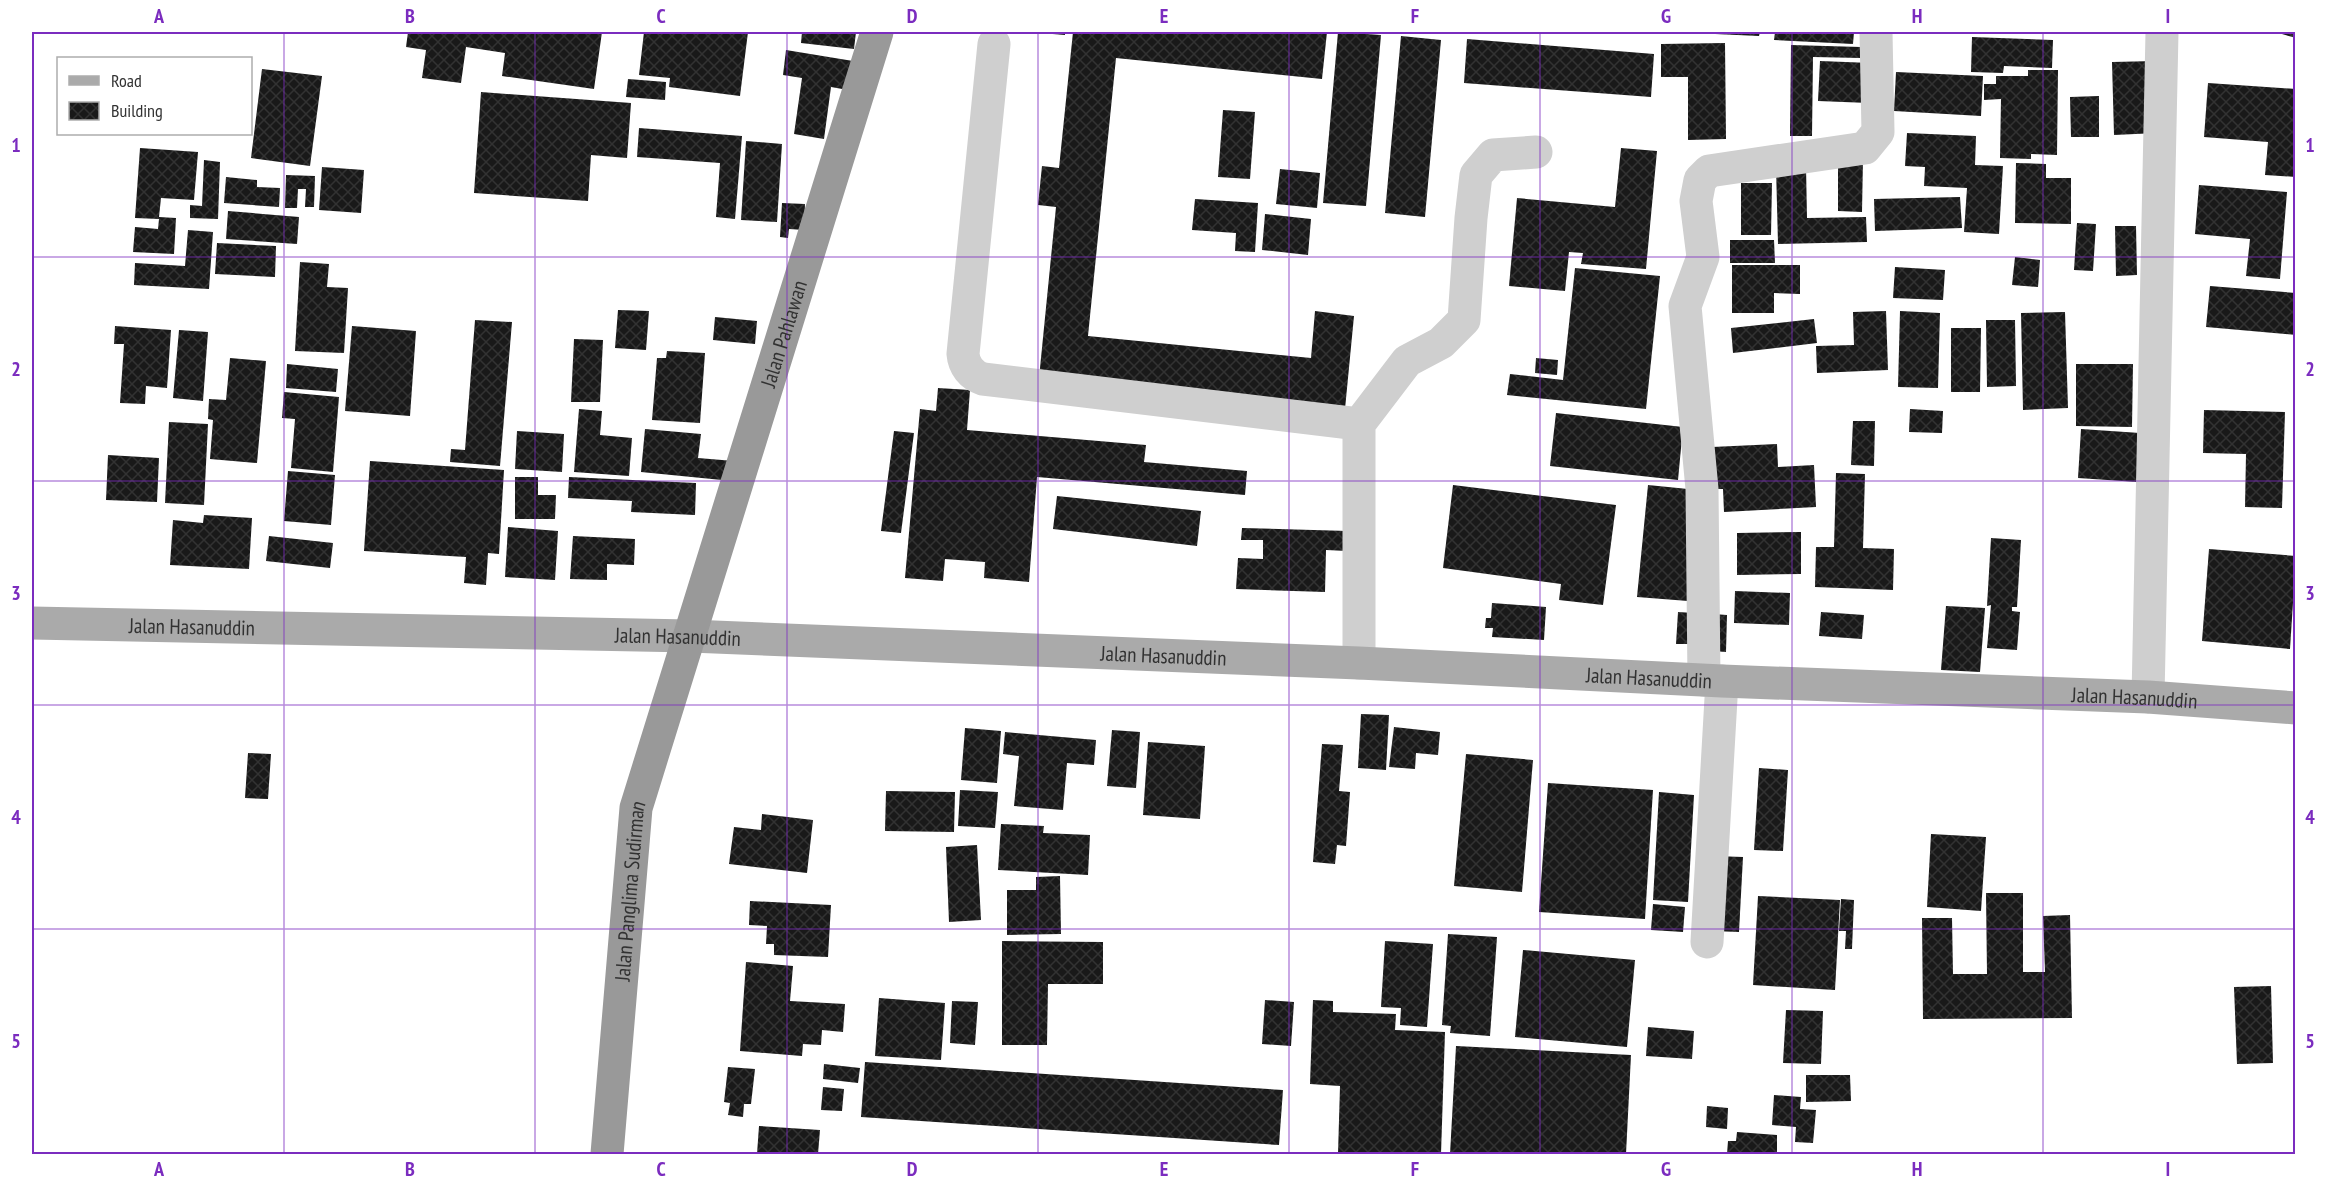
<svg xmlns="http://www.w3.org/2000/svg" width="2327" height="1186" font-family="'PT Sans Narrow',sans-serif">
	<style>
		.building { fill: url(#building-cross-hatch) }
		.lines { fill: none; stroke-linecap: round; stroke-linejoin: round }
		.minor { stroke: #cfcfcf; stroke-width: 33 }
		.major { stroke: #aaa; stroke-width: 33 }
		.highway { stroke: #999; stroke-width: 33 }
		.grid { fill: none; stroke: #7b2cbf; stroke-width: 1.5; stroke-opacity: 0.55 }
		.labels { text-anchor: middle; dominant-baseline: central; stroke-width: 6; stroke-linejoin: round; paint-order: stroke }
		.street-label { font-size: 21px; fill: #323232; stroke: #fff }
		.neatline { fill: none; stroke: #7b2cbf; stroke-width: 2 }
		.grid-label { font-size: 20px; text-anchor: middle; font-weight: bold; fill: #7b2cbf }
	</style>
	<defs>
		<pattern id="building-cross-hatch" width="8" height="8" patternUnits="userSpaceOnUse" patternTransform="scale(1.5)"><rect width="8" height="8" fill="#191919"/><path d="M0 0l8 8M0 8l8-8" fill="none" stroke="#323232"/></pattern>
	</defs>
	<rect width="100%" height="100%" fill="#fff"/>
	<!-- building -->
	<path class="building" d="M408,32H602L594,89L502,76L505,53L466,47L461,83L422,78L426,50L406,47Z
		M644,32H748L740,96L669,87L670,78L639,75Z
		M802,32H856L854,49L801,43Z
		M1040,32H1065V35L1040,33Z
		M1073,32H1327L1322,79L1116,58L1088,336L1311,358L1315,311L1354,316L1345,409L1039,378L1056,207L1038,205L1042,166L1059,168Z
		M1338,32L1381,35L1366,206L1323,203Z
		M1715,32H1760L1759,36L1715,34Z
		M1775,32H1854L1853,44L1774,40Z
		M2275,32H2296V38Z
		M1401,36L1441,40L1425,217L1385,213Z
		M1972,37L2053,40L2052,68L2004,66L2003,73L1971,72Z
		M1467,39L1654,54L1651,97L1464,83Z
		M1725,43L1726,139L1688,140V77H1661V44Z
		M1791,45L1861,47V58L1813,57L1812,136H1790Z
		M786,50L853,61L848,90L831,87L824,139L794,134L802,78L783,75Z
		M1820,61L1871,63L1869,103L1818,101Z
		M2155,61L2157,133L2114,135L2112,62Z
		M262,69L322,76L310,166L251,158Z
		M2028,70H2058L2057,155L2031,154V159L2000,158L2001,99L1984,100V84H1996V76H2028Z
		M1896,72L1983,76L1981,116L1894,111Z
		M628,79L666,82L665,100L626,97Z
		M2208,83L2296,89V177L2265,175L2268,142L2204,137Z
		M481,92L631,103L627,158L591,155L588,201L474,193Z
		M2099,96V137H2071L2070,97Z
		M1223,110L1255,112L1250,179L1218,177Z
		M639,128L742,136L735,219L716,217L720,163L637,157Z
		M1907,133L1976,136L1975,165L2003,166L1999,234L1964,232L1967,188L1924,186L1925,167L1905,166Z
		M746,141L782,144L777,222L741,220Z
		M140,148L198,152L194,200L161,198L159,217L176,218L174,254L133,252L135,227L158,229L159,219L135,218Z
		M1621,148L1657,151L1646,269L1581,264L1583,253L1569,252L1565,291L1509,286L1517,198L1615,207Z
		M1838,158L1863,159L1862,212L1838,211Z
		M204,160L220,162L218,219L190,218V205L202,206Z
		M2016,163L2046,164V178H2071V224L2015,223Z
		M1806,166L1807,218L1866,217L1867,242L1778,244L1776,167Z
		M322,167L364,170L361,213L319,210Z
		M1280,169L1320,173L1317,208L1276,204Z
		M286,175L315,176L314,207H305L306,189H298L297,208H285Z
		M226,177L257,180V187L280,188L279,207L224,203Z
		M1741,183H1772L1771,235H1741Z
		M2199,185L2287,192L2280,279L2246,276L2250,239L2195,234Z
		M1960,197L1962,228L1875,231L1874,199Z
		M1195,199L1258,203L1255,252L1235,251L1236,233L1192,230Z
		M782,203L805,204L804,230L789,229L788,238L780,237Z
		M228,211L299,217L297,244L226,239Z
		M1265,214L1311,219L1308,255L1262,250Z
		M2077,223L2096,224L2093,271L2074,270Z
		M2115,226H2136L2137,275L2116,276Z
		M188,230L213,232L209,289L134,285L135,263L185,266Z
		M1730,240H1774L1775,263H1730Z
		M217,243L276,246L275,277L215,274Z
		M2015,257L2040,260L2038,287L2012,285Z
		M300,262L329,264L327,287L348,288L344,353L295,351Z
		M1732,265H1800V294L1774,293V313H1732Z
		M1895,267L1945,270L1943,300L1893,298Z
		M1575,268L1660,276L1646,409L1507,395L1510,374L1563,380Z
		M2210,286L2296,293V335L2206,327Z
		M618,310L649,311L646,350L615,348Z
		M1886,311L1888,370L1817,373L1816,346L1854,345L1853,312Z
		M1900,311L1940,313L1938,388L1898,387Z
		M2065,312L2068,408L2023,410L2021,313Z
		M715,317L757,321L755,344L713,340Z
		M1814,319L1817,343L1733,353L1731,328Z
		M475,320L512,322L500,466L450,462L451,449L465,450Z
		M1986,320H2015L2016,386L1987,387Z
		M115,326L171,330L167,388L146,386L145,404L120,403L124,344H114Z
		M352,326L416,331L410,416L345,411Z
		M1951,328H1981L1980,392H1951Z
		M179,330L208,332L203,401L173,398Z
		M574,339L603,340L600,402H571Z
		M667,351L705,353L700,423L652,420L657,358H666Z
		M230,358L266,361L257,463L210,459L213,420L208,419L209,399L226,400Z
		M1536,358L1558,360L1557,375L1535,373Z
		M287,364L338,369L336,392L286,388Z
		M2076,364H2133L2132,427L2076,426Z
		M938,388L970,390L967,430L1146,445L1144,462L1247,471L1245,495L1037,477L1029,582L984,578L985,562L945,559L943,581L905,578L920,409L936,411Z
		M284,392L339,397L333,472L291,468L295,419L282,418Z
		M579,409L602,411L600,435L632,438L629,476L574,472Z
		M1910,409L1943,411L1942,433L1909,432Z
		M2204,410L2285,412L2282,508L2245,507L2246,454L2203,453Z
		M1556,413L1683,427L1678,480L1550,466Z
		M1853,421H1875L1874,466L1851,465Z
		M169,422L208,424L204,505L165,503Z
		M645,429L701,434L698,458L734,461L732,481L641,472Z
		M2081,429L2140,433L2137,482L2078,478Z
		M517,431L564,434L562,472L515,469Z
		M894,431L914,433L901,533L881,531Z
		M1777,444L1778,467L1814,465L1816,507L1724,512L1723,489H1714L1712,447Z
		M108,455L159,458L157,502L106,500Z
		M370,461L504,470L499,554L488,553L486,585L464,583L466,557L364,551Z
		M288,471L335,475L331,525L284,521Z
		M1836,473L1865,474L1863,548L1894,549L1893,590L1815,587L1816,547H1834Z
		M515,477H538V495H556L555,519H515Z
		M569,477L696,483L695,515L631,512L632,501L568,498Z
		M1453,485L1616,505L1603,605L1559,600L1561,584L1443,568Z
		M1648,485L1698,490L1688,601L1637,597Z
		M1057,496L1201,511L1197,546L1053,529Z
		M204,515L252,518L249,569L170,565L173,520L203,523Z
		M508,527L558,531L555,580L505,577Z
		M1242,528L1348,531L1347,551L1326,550L1325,592L1236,589L1238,558L1263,559V540H1241Z
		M1801,532V574L1737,575V533Z
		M269,536L333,543L330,568L266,561Z
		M573,536L635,539L634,565L607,564V580L570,579Z
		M1991,538L2021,540L2017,607H2012V611L2020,612L2017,650L1987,648L1991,605L1987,606Z
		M2209,549L2296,556L2290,649L2202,641Z
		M1735,591L1790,593L1789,625L1734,623Z
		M1492,603L1546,607L1544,640L1492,637L1493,628H1485L1486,618H1491Z
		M1946,606L1985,608L1980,672L1941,670Z
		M1678,612L1694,613L1692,644H1676Z
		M1821,612L1864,615L1862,639L1819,636Z
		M1713,614L1727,615L1726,652L1712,651Z
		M1361,714L1389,715L1386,770L1358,768Z
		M1394,727L1440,732L1438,755L1416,753L1415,769L1389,767Z
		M965,728L1001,731L997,783L961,780Z
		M1112,730L1140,732L1136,788L1107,786Z
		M1005,732L1096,740L1094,765L1067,763L1063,810L1014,806L1019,756L1003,754Z
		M1148,742L1205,746L1200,819L1143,815Z
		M1322,744L1343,745L1339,791L1350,792L1346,846L1337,845L1335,864L1313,862Z
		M248,753L271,754L268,799L245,798Z
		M1466,754L1533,760L1522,892L1454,886Z
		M1759,768L1788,770L1783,851L1754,850Z
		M1548,783L1653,790L1645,919L1539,912Z
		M960,790L998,792L995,828L958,826Z
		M886,791L955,792L954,832L885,831Z
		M1659,792L1694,795L1688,902L1653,900Z
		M762,814L813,820L807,873L729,864L734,827L761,830Z
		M1001,824L1044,826L1043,833L1090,835L1088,875L998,870Z
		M1931,834L1986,837L1981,911L1927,907Z
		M977,845L981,920L949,922L946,847Z
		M1715,856L1743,857L1739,932L1712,931Z
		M1060,876L1061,934L1007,935V890H1036V877Z
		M1986,893H2023V972H2045L2043,916L2070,915L2072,1018L1923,1019L1922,918H1952L1953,974H1987Z
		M1758,896L1840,900L1835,990L1753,985Z
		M1841,899L1854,900L1852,949H1845L1846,931H1839Z
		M750,901L831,905L828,957L774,955V944H766L767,926L749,925Z
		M1653,904L1685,907L1683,932L1651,930Z
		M1448,934L1497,937L1490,1036L1450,1033L1451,1026L1442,1025Z
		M1002,941L1103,942V984H1048L1047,1045H1002Z
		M1385,941L1433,944L1427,1027L1400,1025L1401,1008L1381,1007Z
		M1523,950L1635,960L1627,1047L1515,1037Z
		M746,962L793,966L790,1001L845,1004L843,1032L822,1030L821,1045L803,1044L802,1056L740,1051Z
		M2271,986L2273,1063L2237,1064L2234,987Z
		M879,998L945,1003L941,1060L875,1056Z
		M1265,1000L1294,1002L1291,1046L1262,1044Z
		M1313,1000L1333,1001V1012L1396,1014L1395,1030L1445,1032L1441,1154H1338L1340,1086L1310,1084Z
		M952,1001L978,1002L975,1045L950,1043Z
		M1786,1010L1823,1011L1821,1064L1783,1063Z
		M1648,1027L1694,1031L1692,1059L1646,1056Z
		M1456,1046L1631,1055L1626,1154H1450Z
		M865,1062L1283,1090L1279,1145L861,1117Z
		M824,1064L860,1068L858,1083L823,1079Z
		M728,1067L755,1069L751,1104H744L743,1117L728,1115L730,1103L724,1102Z
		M1806,1075H1850L1851,1101L1806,1102Z
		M823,1087L844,1089L842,1111L821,1110Z
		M1774,1095L1801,1097L1800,1109L1816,1110L1813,1143L1795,1142L1796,1127L1772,1125Z
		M1707,1106L1728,1108L1727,1129L1706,1127Z
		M759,1126L820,1130L818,1154H757Z
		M1737,1132L1777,1135V1152H1773V1154H1727L1728,1141H1736Z"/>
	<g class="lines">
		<!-- minor -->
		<path class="minor" d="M994,44L963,354C964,366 971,375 983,379L1359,424V663
			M1359,424L1407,361L1441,343L1464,320L1471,218L1476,175L1493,155L1536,152
			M1704,680L1702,489L1685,306L1703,257L1696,201L1700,180L1709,171L1865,148L1878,132L1876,32
			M2148,697L2162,32
			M1707,942L1722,681"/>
		<!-- major -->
		<path class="major" id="s1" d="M32,623L690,636L1359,663L1722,681L2148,697L2296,708"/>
		<!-- highway -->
		<path class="highway" id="s2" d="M607,1154L636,808L877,32"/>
	</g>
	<!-- grid -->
	<path class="grid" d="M284,32V1154M535,32V1154M787,32V1154M1038,32V1154M1289,32V1154M1540,32V1154M1792,32V1154M2043,32V1154M32,257H2296M32,481H2296M32,705H2296M32,929H2296"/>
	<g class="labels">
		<!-- street labels -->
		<g class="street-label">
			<text stroke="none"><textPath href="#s2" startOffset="844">Jalan Pahlawan</textPath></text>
			<text stroke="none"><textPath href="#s1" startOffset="160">Jalan Hasanuddin</textPath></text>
			<text stroke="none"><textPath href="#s1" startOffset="646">Jalan Hasanuddin</textPath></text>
			<text stroke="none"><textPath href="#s1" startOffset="1132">Jalan Hasanuddin</textPath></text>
			<text stroke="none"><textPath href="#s1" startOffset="1618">Jalan Hasanuddin</textPath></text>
			<text stroke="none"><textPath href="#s1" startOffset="2104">Jalan Hasanuddin</textPath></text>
			<text stroke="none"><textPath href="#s2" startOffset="264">Jalan Panglima Sudirman</textPath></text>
		</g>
	</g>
	<!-- border -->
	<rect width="2327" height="1186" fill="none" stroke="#ffffff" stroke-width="66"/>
	<!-- legend -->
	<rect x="57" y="57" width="195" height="78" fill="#ffffff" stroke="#adadad" stroke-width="1.5"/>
	<rect x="69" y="76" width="30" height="9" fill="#aaaaaa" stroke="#adadad" stroke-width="1.5"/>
	<text x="111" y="87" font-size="18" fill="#323232">Road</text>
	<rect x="69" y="102" width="30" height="18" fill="url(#building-cross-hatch)" stroke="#adadad" stroke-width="1.5"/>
	<text x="111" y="117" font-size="18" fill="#323232">Building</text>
	<rect x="33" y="33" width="2261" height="1120" class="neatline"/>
	<g class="grid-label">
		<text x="159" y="23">A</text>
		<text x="410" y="23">B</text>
		<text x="661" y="23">C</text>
		<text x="912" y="23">D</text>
		<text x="1164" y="23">E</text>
		<text x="1415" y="23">F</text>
		<text x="1666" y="23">G</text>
		<text x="1917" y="23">H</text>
		<text x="2168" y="23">I</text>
		<text x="16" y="152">1</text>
		<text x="2310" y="152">1</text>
		<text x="16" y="376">2</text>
		<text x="2310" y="376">2</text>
		<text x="16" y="600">3</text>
		<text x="2310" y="600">3</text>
		<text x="16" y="824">4</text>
		<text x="2310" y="824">4</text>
		<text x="16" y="1048">5</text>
		<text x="2310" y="1048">5</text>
		<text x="159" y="1176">A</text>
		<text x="410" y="1176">B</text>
		<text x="661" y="1176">C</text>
		<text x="912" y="1176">D</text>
		<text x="1164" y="1176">E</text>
		<text x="1415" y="1176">F</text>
		<text x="1666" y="1176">G</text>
		<text x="1917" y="1176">H</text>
		<text x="2168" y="1176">I</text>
	</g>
</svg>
